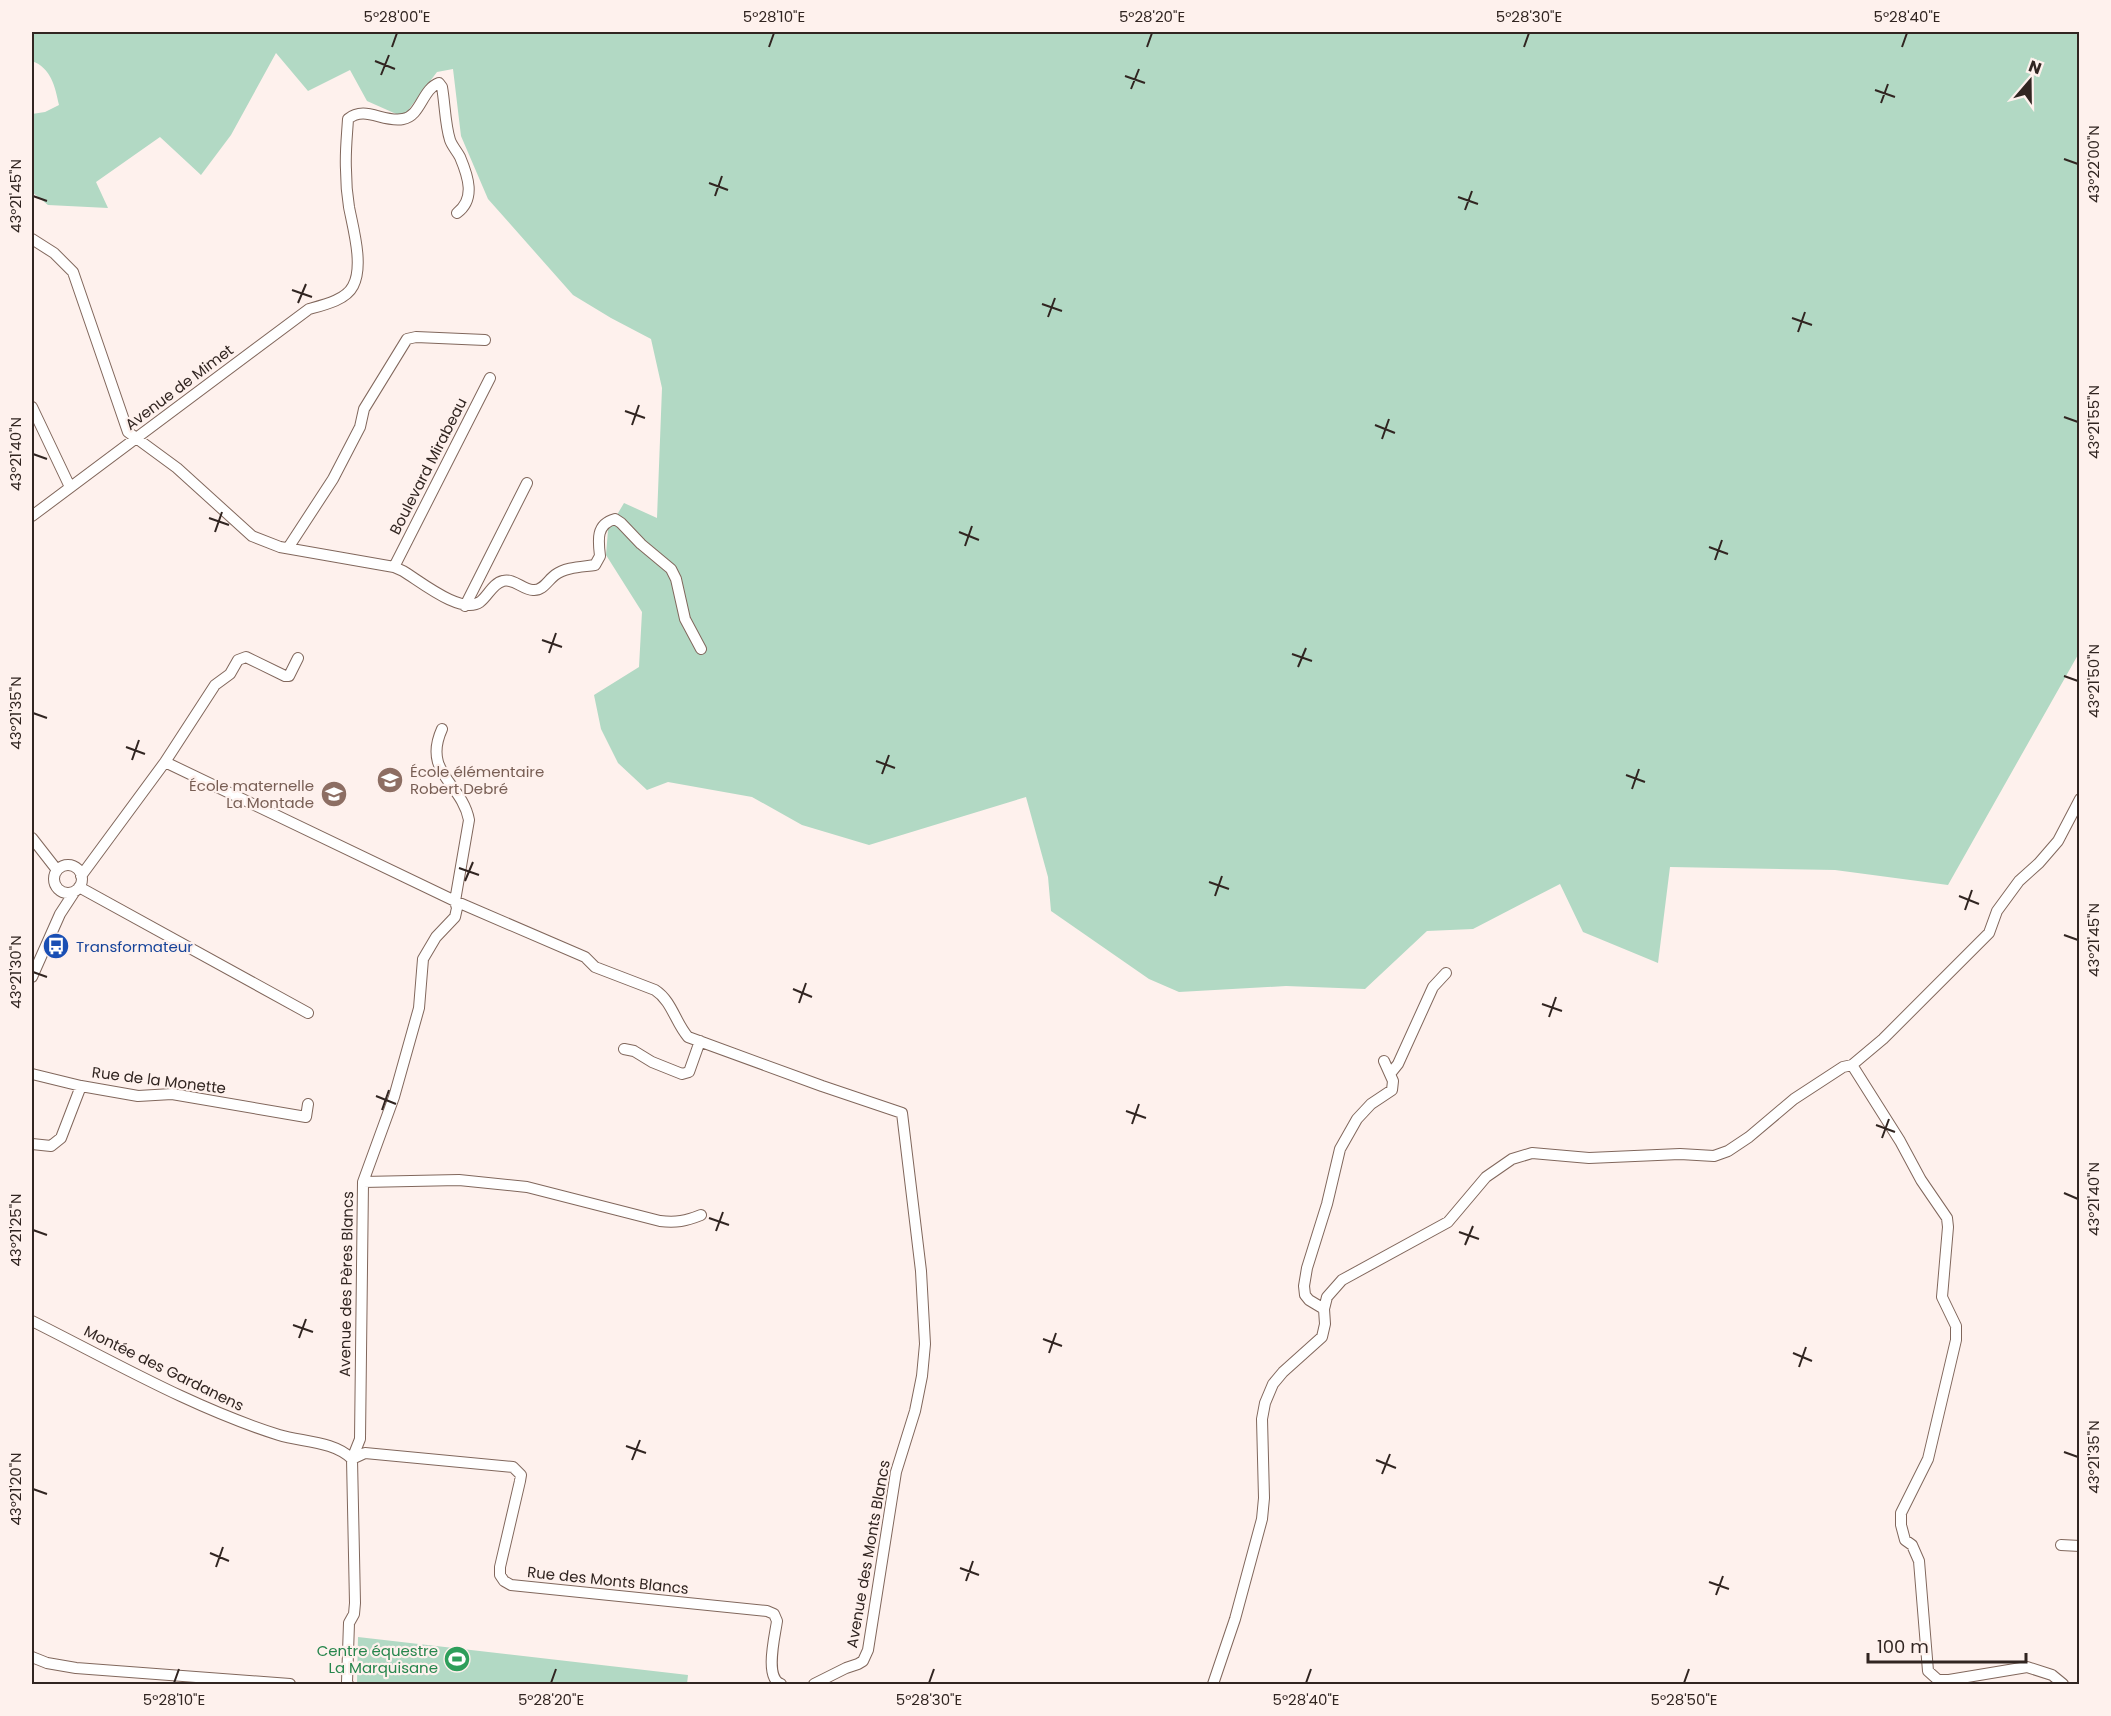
<svg xmlns="http://www.w3.org/2000/svg" width="2111" height="1716" font-family="Poppins,sans-serif">
	<style>
		.green { fill: #b2d9c4 }
		.lines { fill: none; stroke-linecap: round; stroke-linejoin: round }
		.street-casing { stroke: #81675c; stroke-width: 12 }
		.street { stroke: #fff; stroke-width: 10 }
		.ticks { fill: none; stroke: #312521; stroke-width: 2 }
		.labels { text-anchor: middle; dominant-baseline: central; stroke-width: 4.5; stroke-linejoin: round; paint-order: stroke }
		.street-label { font-size: 15px; fill: #312521; stroke: #fef1ed }
		.education-label { font-size: 15px; fill: #785e54; stroke: #fef1ed; text-anchor: start }
		.transit-label { font-size: 15px; fill: #164399; stroke: #fef1ed; text-anchor: start }
		.leisure-label { font-size: 15px; fill: #27864d; stroke: #fef1ed; text-anchor: end }
		.neatline { fill: none; stroke: #312521; stroke-width: 2 }
		.ticks-label { font-size: 15px; text-anchor: middle; fill: #312521 }
	</style>
	<rect width="100%" height="100%" fill="#fef1ed"/>
	<!-- green -->
	<path class="green" d="M32,32H2079V653L1948,885L1835,870L1670,867L1658,963L1583,932L1560,884L1473,929L1427,931L1365,989L1286,986L1179,992L1149,979L1051,911L1048,877L1026,797L869,845L802,825L752,797L668,782L647,790L618,763L601,729L594,695L639,667L642,612L606,555L608,530L624,503L657,518L662,388L651,339L611,318L573,295L488,199L461,136L453,69L437,72L403,117L367,101L350,70L308,91L276,53L231,135L201,175L160,137L96,182L108,208L48,205L32,192V114L45,112L59,105C55,86 51,68 32,61Z
		M358,1637L688,1675L687,1684H357Z"/>
	<g class="lines">
		<defs>
			<path id="street" d="M32,239L54,253L73,272L128,432L177,468L252,536L280,547L394,567L403,571C420,581 461,615 480,602C488,596 493,583 503,581C514,578 523,590 533,590C543,591 548,580 555,575C566,567 582,567 595,565L600,556C598,540 596,524 615,519L621,523L641,544L671,569L676,579L685,619L701,649
				M32,407L70,487
				M32,516L309,309C324,305 346,300 353,286C364,266 353,228 349,207C347,195 346,182 346,170C345,153 347,136 348,119C365,105 383,123 403,119C421,116 422,89 439,83L442,87C445,104 445,124 450,140C452,146 457,151 460,157C468,176 476,199 457,213
				M288,548L333,479L360,427L364,409L407,339L416,337L485,340
				M394,567L490,378
				M465,606L527,483
				M165,762L455,901L585,957L595,967L655,990C672,1001 675,1022 688,1037L822,1086L902,1113L921,1271L925,1344L922,1376L915,1411L896,1472L868,1650L863,1661L858,1664L846,1668L814,1684
				M32,838L57,870
				M54 879a14 14 0 1 1 28 0a14 14 0 1 1-28 0Z
				M81,876L165,762L215,685L230,674L238,660L246,657L285,676H289L298,658
				M79,887L308,1013
				M32,977L60,914L75,891
				M624,1049L634,1051L652,1062L682,1074L689,1072L700,1041
				M1852,1065L1900,1141L1921,1180L1947,1218L1948,1227L1942,1297L1956,1326V1340L1928,1459L1901,1513V1525L1905,1540L1912,1545L1919,1561L1928,1671L1938,1680H1949L2027,1667L2052,1675L2063,1684
				M32,1074L81,1086L138,1096L172,1094L306,1117L308,1104
				M1390,1074L1398,1064L1433,987L1446,973
				M32,1144L51,1146L61,1138L81,1086
				M363,1182L459,1180L527,1187L660,1221C676,1223 686,1221 701,1215
				M1324,1309L1309,1300L1305,1295L1304,1286L1307,1268L1327,1204L1340,1149L1357,1119L1371,1104L1392,1090L1393,1081L1384,1061
				M32,1321C112,1361 193,1408 279,1435C302,1442 334,1441 352,1459
				M352,1459L365,1453L513,1467L521,1475L520,1481L500,1567V1575L504,1581L511,1585L767,1611L774,1614L777,1621C775,1636 764,1678 781,1684
				M2061,1545L2080,1546
				M32,1657L47,1663L76,1668L290,1684
				M348,1684L347,1682L349,1623L354,1614L355,1603L352,1459L360,1439L363,1182L394,1097L419,1008L423,959L436,937L455,917L457,908L455,901L469,820C462,783 422,773 442,729
				M1213,1684L1235,1619L1262,1519L1264,1498L1262,1419L1265,1403L1273,1384L1283,1372L1322,1337L1325,1324L1324,1309L1327,1297L1342,1280L1448,1222L1486,1177L1512,1159L1532,1153L1589,1158L1680,1154L1714,1156L1728,1151L1749,1137L1794,1099L1843,1067L1852,1065L1883,1039L1989,933L1997,911L2019,881L2039,863L2058,841L2080,799"/>
		</defs>
		<!-- street casing -->
		<use href="#street" class="street-casing"/>
		<!-- street -->
		<use href="#street" class="street"/>
	</g>
	<!-- ticks -->
	<path class="ticks" d="M392,47L397,33M769,47L774,33M1147,47L1152,33M1524,47L1529,33M1902,47L1907,33M375,61L395,69M381,75L389,55M1125,76L1145,83M1131,89L1139,69M1875,90L1895,97M1881,103L1888,84M2064,159L2078,164M709,183L728,190M33,196L47,201M715,196L722,176M1458,197L1478,204M1465,210L1472,191M292,290L312,297M298,303L306,284M1042,304L1062,311M1048,317L1055,298M1792,318L1812,325M1798,332L1805,312M625,411L645,418M2064,417L2078,422M632,425L639,405M1375,425L1395,433M1382,439L1389,419M33,454L47,459M209,518L229,525M215,532L222,512M959,532L979,540M965,546L972,526M1709,547L1728,554M1715,560L1722,540M542,640L562,647M549,653L556,633M1292,654L1312,661M1298,667L1306,648M2064,676L2078,681M33,713L47,718M126,747L145,754M132,760L139,740M876,761L895,768M882,774L889,755M1626,775L1645,782M1632,789L1639,769M459,868L479,875M465,881L473,862M1209,882L1229,889M1215,896L1222,876M1959,896L1979,904M1965,910L1972,890M2064,935L2078,940M33,972L47,977M793,989L812,997M799,1003L806,983M1542,1004L1562,1011M1549,1017L1556,997M376,1096L396,1104M382,1110L389,1090M1126,1111L1146,1118M1132,1124L1139,1104M1876,1125L1895,1132M1882,1138L1889,1119M2064,1193L2078,1199M709,1218L729,1225M33,1230L47,1235M716,1231L723,1212M1459,1232L1479,1239M1465,1245L1473,1226M293,1325L313,1332M299,1338L306,1319M1043,1339L1062,1346M1049,1353L1056,1333M1793,1353L1812,1361M1799,1367L1806,1347M626,1446L646,1453M2064,1452L2078,1457M632,1460L640,1440M1376,1460L1396,1468M1382,1474L1390,1454M33,1489L47,1494M210,1553L229,1561M216,1567L223,1547M960,1568L979,1575M966,1581L973,1561M1709,1582L1729,1589M1716,1595L1723,1576M174,1683L179,1669M551,1683L556,1669M929,1683L934,1669M1306,1683L1311,1669M1684,1683L1689,1669"/>
	<!-- icons -->
	<defs>
		<symbol id="school-disc" viewBox="-11 -11 22 22"><circle r="9.5" fill="#8d6e63" stroke="#fef1ed"/><path d="M0-5L7-2L0 1L-7-2ZM-4 1L0 2.5L4 1V4Q0 6-4 4Z" fill="#fff"/></symbol>
		<symbol id="bus-disc" viewBox="-11 -11 22 22"><circle r="9.5" fill="#1a4fb4" stroke="#fef1ed"/><path d="M-5-6H5V4H4V6H2V4H-2V6H-4V4H-5ZM-3.5-4V0h7V-4ZM-3.5 1.2v1.5H-2V1.2ZM2 1.2v1.5H3.5V1.2Z" fill="#fff"/></symbol>
		<symbol id="stadium-disc" viewBox="-11 -11 22 22"><circle r="9.5" fill="#2e9e5b" stroke="#fef1ed"/><path d="M0-5a6.5 5 0 1 0 0 10a6.5 5 0 1 0 0-10ZM-3.5-1.8h7v3.6h-7Z" fill="#fff"/></symbol>
	</defs>
	<g fill-rule="evenodd">
		<use href="#school-disc" x="375" y="765" width="30" height="30"/>
		<use href="#school-disc" x="319" y="779" width="30" height="30"/>
		<use href="#bus-disc" x="41" y="931" width="30" height="30"/>
		<use href="#stadium-disc" x="442" y="1644" width="30" height="30"/>
	</g>
	<g class="labels">
		<!-- street labels -->
		<g class="street-label">
			<text transform="translate(179 387) rotate(-37)">Avenue de Mimet</text>
			<text transform="translate(428 466) rotate(-63)">Boulevard Mirabeau</text>
			<text transform="translate(159 1080) rotate(7)">Rue de la Monette</text>
			<text transform="translate(346 1284) rotate(-89)">Avenue des Pères Blancs</text>
			<text transform="translate(164 1368) rotate(26)">Montée des Gardanens</text>
			<text transform="translate(868 1554) rotate(-80)">Avenue des Monts Blancs</text>
			<text transform="translate(608 1580) rotate(6)">Rue des Monts Blancs</text>
		</g>
		<!-- education labels -->
		<g class="education-label">
			<text x="410" y="771">École élémentaire<tspan x="410" dy="17">Robert Debré</tspan></text>
			<text x="314" y="785" text-anchor="end">École maternelle<tspan x="314" dy="17">La Montade</tspan></text>
		</g>
		<!-- transit labels -->
		<g class="transit-label">
			<text x="76" y="946">Transformateur</text>
		</g>
		<!-- leisure labels -->
		<g class="leisure-label">
			<text x="438" y="1650">Centre équestre<tspan x="438" dy="17">La Marquisane</tspan></text>
		</g>
	</g>
	<!-- border -->
	<rect width="2111" height="1716" fill="none" stroke="#fef1ed" stroke-width="66"/>
	<!-- north arrow -->
	<g transform="translate(2030 81) rotate(20)" stroke="#fef1ed" stroke-width="4.5" paint-order="stroke">
	<path d="M0-4.5L10 22L0 15L-10 22Z" fill="#312521"/>
	<text y="-9" font-size="16" font-weight="bold" text-anchor="middle" fill="#312521">N</text>
	</g>
	<!-- scale -->
	<path d="M1868 1653v9h158v-9" fill="none" stroke="#312521" stroke-width="3"/>
	<text x="1877" y="1653" font-size="18" fill="#312521" stroke="#fef1ed" stroke-width="4.5" paint-order="stroke">100 m</text>
	<rect x="33" y="33" width="2045" height="1650" class="neatline"/>
	<g class="ticks-label">
		<text x="397" y="22">5°28'00"E</text>
		<text x="774" y="22">5°28'10"E</text>
		<text x="1152" y="22">5°28'20"E</text>
		<text x="1529" y="22">5°28'30"E</text>
		<text x="1907" y="22">5°28'40"E</text>
		<text transform="translate(2094 164) rotate(-90)" y="5">43°22'00"N</text>
		<text transform="translate(16 196) rotate(-90)" y="5">43°21'45"N</text>
		<text transform="translate(2094 422) rotate(-90)" y="5">43°21'55"N</text>
		<text transform="translate(16 454) rotate(-90)" y="5">43°21'40"N</text>
		<text transform="translate(2094 681) rotate(-90)" y="5">43°21'50"N</text>
		<text transform="translate(16 713) rotate(-90)" y="5">43°21'35"N</text>
		<text transform="translate(2094 940) rotate(-90)" y="5">43°21'45"N</text>
		<text transform="translate(16 972) rotate(-90)" y="5">43°21'30"N</text>
		<text transform="translate(2094 1199) rotate(-90)" y="5">43°21'40"N</text>
		<text transform="translate(16 1230) rotate(-90)" y="5">43°21'25"N</text>
		<text transform="translate(2094 1457) rotate(-90)" y="5">43°21'35"N</text>
		<text transform="translate(16 1489) rotate(-90)" y="5">43°21'20"N</text>
		<text x="174" y="1705">5°28'10"E</text>
		<text x="551" y="1705">5°28'20"E</text>
		<text x="929" y="1705">5°28'30"E</text>
		<text x="1306" y="1705">5°28'40"E</text>
		<text x="1684" y="1705">5°28'50"E</text>
	</g>
</svg>
